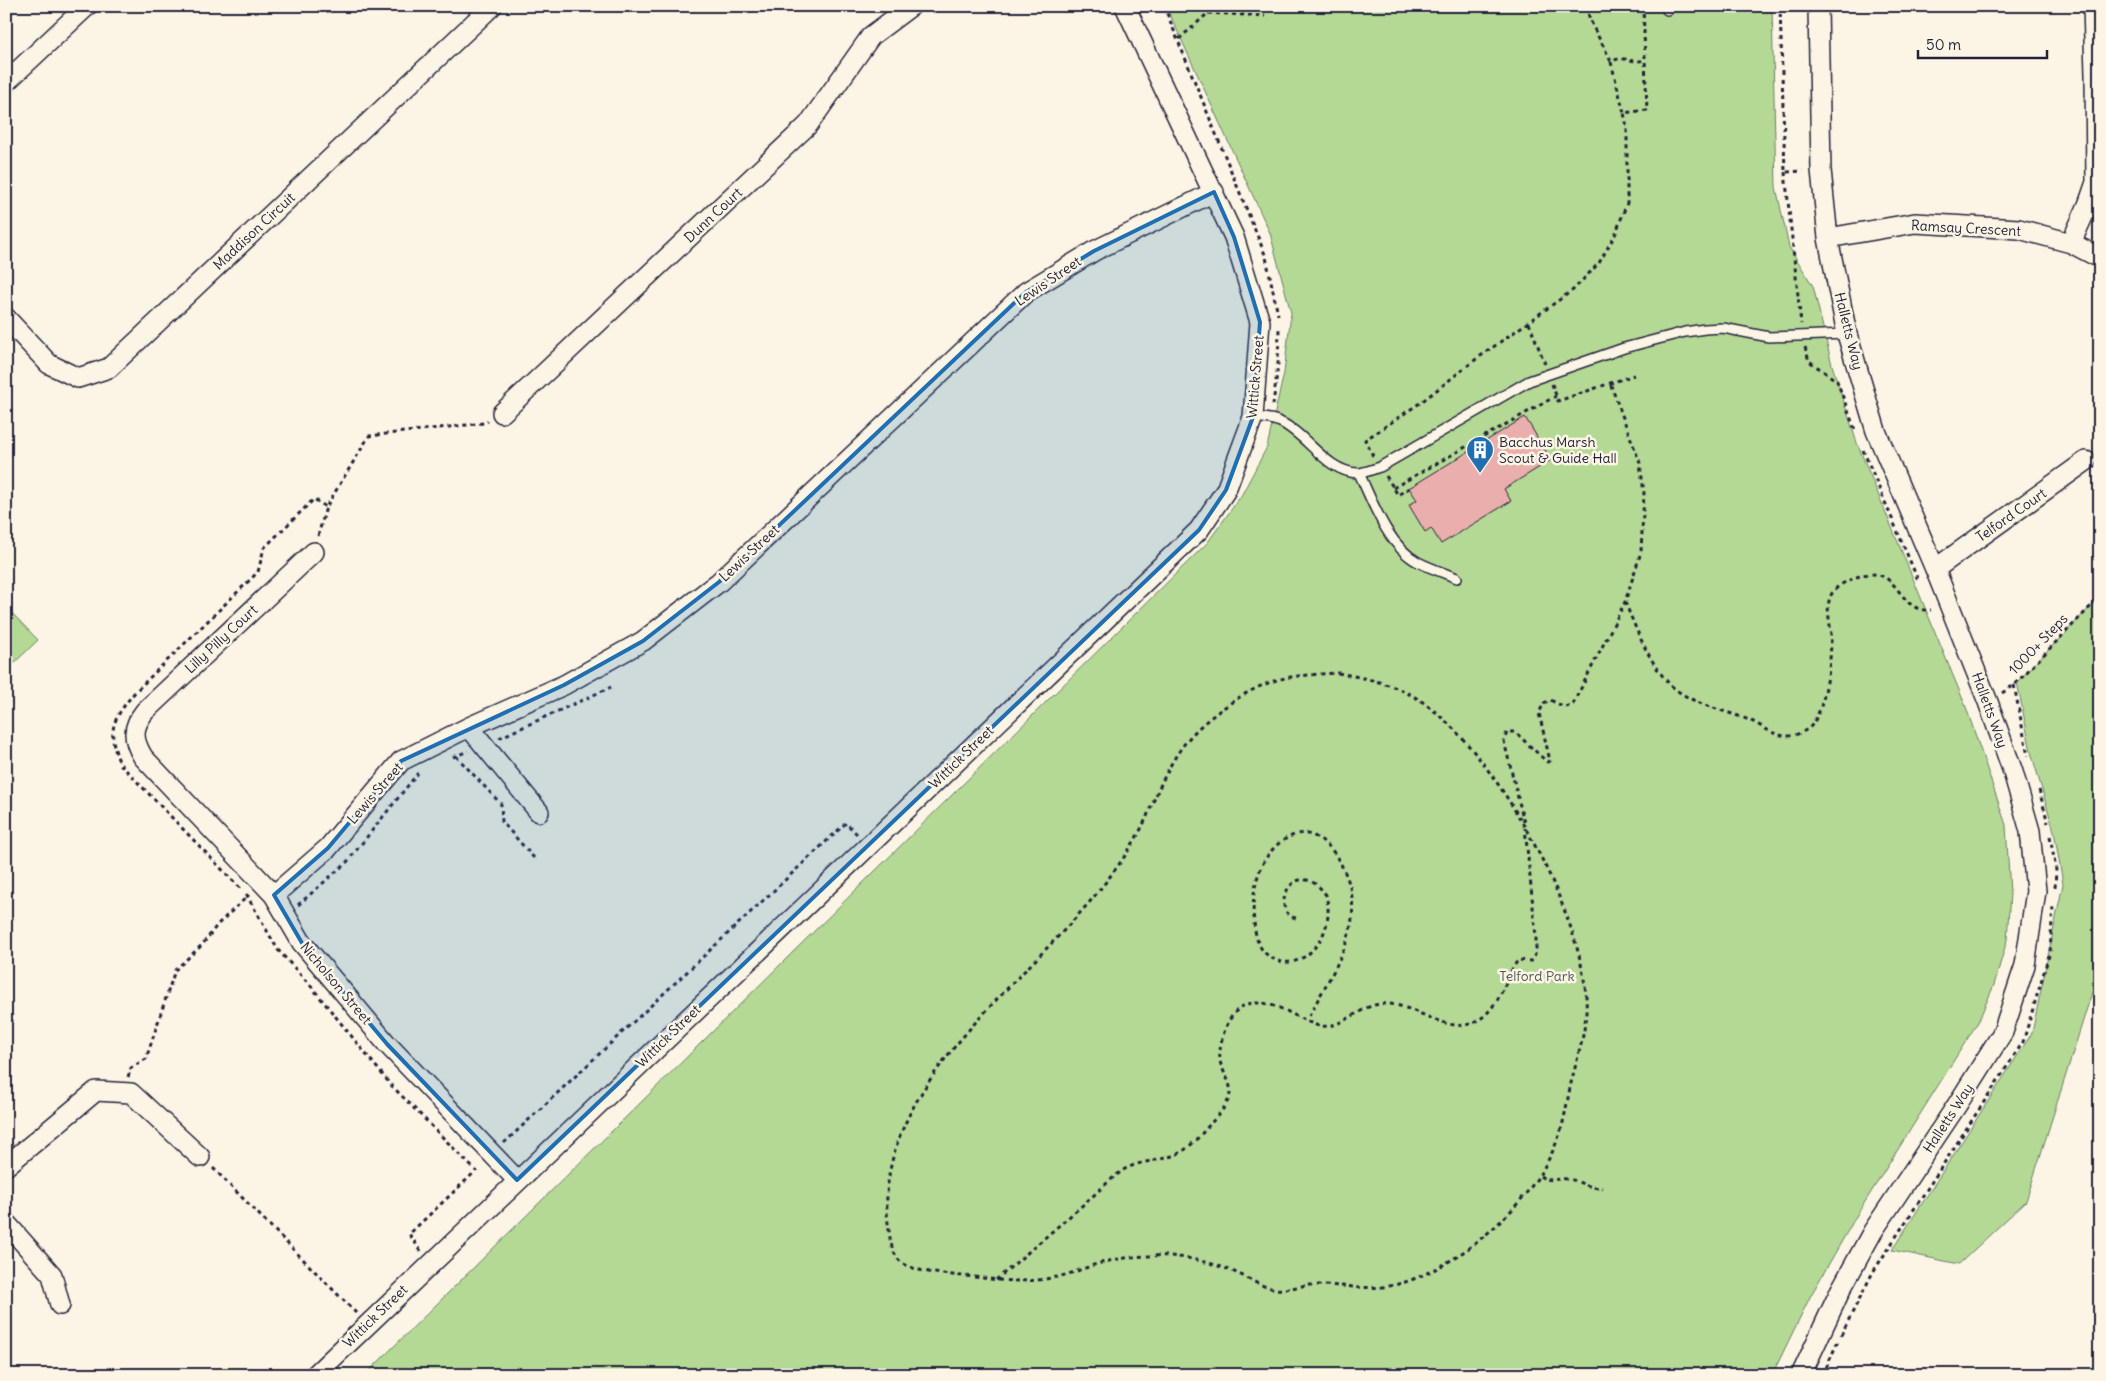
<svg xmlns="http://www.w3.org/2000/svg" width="2106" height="1381" font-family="Delius,sans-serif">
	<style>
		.green { fill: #b4d994; stroke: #6b7e68 }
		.building { fill: #eaafac; stroke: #22223b }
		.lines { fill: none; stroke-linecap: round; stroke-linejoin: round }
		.service-casing { stroke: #22223b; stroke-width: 12 }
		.minor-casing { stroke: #22223b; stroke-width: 22 }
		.path { stroke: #22223b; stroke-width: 3; stroke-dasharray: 4 4; stroke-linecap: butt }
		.service { stroke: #fcf5e5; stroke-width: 9 }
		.minor { stroke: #fcf5e5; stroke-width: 19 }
		.marked { fill: #1f6fb2; fill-opacity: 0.2; stroke: #1f6fb2; stroke-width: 4; stroke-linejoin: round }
		.labels { text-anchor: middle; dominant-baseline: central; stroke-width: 5; stroke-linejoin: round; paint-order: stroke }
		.street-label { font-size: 14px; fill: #22223b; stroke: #fcf5e5 }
		.poi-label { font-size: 14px; fill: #22223b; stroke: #fcf5e5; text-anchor: start }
		.park-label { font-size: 14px; fill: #4e5956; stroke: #fcf5e5 }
	</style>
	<rect width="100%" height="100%" fill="#fcf5e5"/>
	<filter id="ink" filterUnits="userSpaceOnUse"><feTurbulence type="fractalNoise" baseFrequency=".02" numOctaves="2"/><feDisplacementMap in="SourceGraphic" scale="10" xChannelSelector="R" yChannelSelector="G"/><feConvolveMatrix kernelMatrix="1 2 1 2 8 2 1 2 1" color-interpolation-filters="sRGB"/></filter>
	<g filter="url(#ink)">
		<!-- green -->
		<path class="green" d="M1166,6H1772L1776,187L1789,247L1813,286L1832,365L1857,443L1966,707L2006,825L2010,893L2007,940L1994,985L1978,1022L1858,1213L1811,1295L1772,1375H365L1208,542L1241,496L1267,447L1284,373L1291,313L1270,233Z
			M2100,597V967L2026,1201L1959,1264L1892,1250L2032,1033L2063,884L2054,831L2031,752L2017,682Z
			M6,607L38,640L6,671Z"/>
		<!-- building -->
		<path class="building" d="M1525,417L1551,460L1504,489L1511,501L1441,544L1431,528L1425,532L1409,505L1417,500L1409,488Z"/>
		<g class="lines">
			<defs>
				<path id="service" d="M1667,6V10
					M1253,417C1263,418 1271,418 1280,422C1307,434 1326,472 1358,473C1365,473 1373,469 1380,467L1529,381L1624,348L1685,332L1705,329L1723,328L1769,337L1847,334
					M1359,473C1373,503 1388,546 1418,562C1430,568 1444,573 1457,578"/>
				<path id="minor" d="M2093,6L2095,75
					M6,82L87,6
					M1828,238L1915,223L2019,229L2071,243L2100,258
					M2071,243L2088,205L2096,182L2095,75H2100
					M6,318L49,364L78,378L109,368L492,6
					M502,413L808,125L871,36L911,6
					M314,552L145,711C132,727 132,739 143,757L274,895L302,943L387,1044L517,1180
					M1935,569L2086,461
					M469,727L539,812
					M274,895L328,848L401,761L469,727L564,685L643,641L719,582L1026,292L1094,251L1214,192
					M6,1166L96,1091L131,1093L200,1157
					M6,1223L52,1275L60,1305
					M315,1375L1199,530L1226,490L1253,417L1260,322L1234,237L1125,6
					M1801,1375L1841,1289L1873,1231L1957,1105L2003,1032L2025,965L2036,891L2030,831L2013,772L1988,702L1935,569L1876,431L1847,334L1828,238L1821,170L1818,6"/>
			</defs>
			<!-- service casing -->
			<use href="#service" class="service-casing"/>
			<!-- minor casing -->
			<use href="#minor" class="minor-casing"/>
			<!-- path -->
			<path class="path" d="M1164,6L1266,257L1278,315
				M1587,6C1588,24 1604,44 1611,62
				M1643,6L1647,110L1624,113L1611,62C1623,54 1631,64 1645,60
				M1780,6L1785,172L1803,171
				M1208,13L1265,16
				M1243,14L1245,6
				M1179,39L1216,6
				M1785,172L1801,324
				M1529,323L1545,364
				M1805,347L1809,361L1837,381L1855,430
				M1552,384L1558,401L1634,375
				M1273,405L1278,364L1279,329
				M1863,450L1918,580
				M1373,456L1365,440L1420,403L1475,360L1573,290L1599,263L1615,235L1627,203V127L1624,113
				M1386,476L1398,495L1409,488
				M1393,488L1556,396
				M318,536L326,507L369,436L484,423L488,421
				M1625,602C1636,629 1647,657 1665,679C1687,705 1720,708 1749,720C1761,725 1773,736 1787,736C1795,736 1805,732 1811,726C1826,707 1831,662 1831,638C1831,618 1820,597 1842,584C1902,550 1892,614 1931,610
				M1338,673C1366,678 1394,684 1418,699C1493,747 1580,908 1586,996C1588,1025 1579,1052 1572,1079C1567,1099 1565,1122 1557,1141C1535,1198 1473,1255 1416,1278C1376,1295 1352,1284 1312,1285C1298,1285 1284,1292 1271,1288C1257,1285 1245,1276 1232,1271C1213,1263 1191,1258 1171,1256C1146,1255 1121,1257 1097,1264C1084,1268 1071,1274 1057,1277C1033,1282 1008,1282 983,1278C962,1275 918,1275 901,1262C890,1252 890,1236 888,1223C872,1088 1022,986 1097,893C1114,872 1132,848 1144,823C1160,787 1172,751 1203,724C1225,705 1256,684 1285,678C1302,675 1321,674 1338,673Z
				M2014,685L2028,756
				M2002,693L2014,685L2100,597
				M499,738L611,687
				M456,756L501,804L502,822L534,858
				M453,757L468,751
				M2039,790L2048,823
				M1524,822L1504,741L1507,732H1515L1547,762L1550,761L1539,713L1544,703L1550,700L1565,707L1573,704L1625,602L1641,552L1644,493L1640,463L1610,383
				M2050,836L2056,870L2055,887
				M240,888L120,764C106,730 113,719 135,692L258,572L264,548L314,499L326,507
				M246,894L278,950L310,985L391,1085L476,1171
				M298,905L347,862L418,773
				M1296,918C1267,912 1295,852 1326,895C1328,904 1329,913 1327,922C1322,950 1291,977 1265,953C1257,945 1255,933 1254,922C1250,889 1260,845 1297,834C1310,831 1324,840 1332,850C1378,915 1337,961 1307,1020
				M128,1077L131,1068L146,1059L175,970L202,945L218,924L249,895
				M504,1143L846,823L857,834
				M213,1168L356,1313
				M1540,1176C1550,1183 1556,1178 1567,1179C1580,1180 1585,1188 1603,1188
				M421,1251L409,1234L477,1170
				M996,1280C1026,1254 1055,1229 1085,1203C1098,1192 1111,1178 1125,1169C1140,1161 1157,1161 1172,1156C1189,1151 1201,1134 1212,1122C1219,1114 1229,1104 1230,1093C1232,1082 1222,1072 1220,1061C1218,1043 1228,1009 1248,1004C1272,998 1295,1018 1316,1025C1339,1032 1358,1007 1379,1004C1418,999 1459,1053 1493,1006C1504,992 1508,974 1518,960L1531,961L1536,953V936L1525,828
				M1841,1335L1873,1272L2023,1042L2050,952L2053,906
				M1823,1375L1838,1341"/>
			<!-- service -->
			<use href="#service" class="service"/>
			<!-- minor -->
			<use href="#minor" class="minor"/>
		</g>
	</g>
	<!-- marked area -->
	<path class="marked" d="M1214,192L1234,237L1260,322L1253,417L1226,490L1199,530L517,1180L387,1044L302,943L274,895L328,848L401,761L564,685L643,641L719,582L1026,292L1094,251Z"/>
	<!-- icons -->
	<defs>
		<symbol id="building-pin" viewBox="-11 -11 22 30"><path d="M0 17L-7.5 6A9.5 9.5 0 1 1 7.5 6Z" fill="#1f6fb2" stroke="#fcf5e5"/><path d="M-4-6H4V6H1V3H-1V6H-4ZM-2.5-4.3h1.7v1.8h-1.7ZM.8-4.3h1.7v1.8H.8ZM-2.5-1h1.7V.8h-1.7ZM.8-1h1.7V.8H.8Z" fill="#fff"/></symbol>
	</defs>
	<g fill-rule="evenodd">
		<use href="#building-pin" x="1464" y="434" width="32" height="43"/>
	</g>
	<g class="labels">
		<!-- street labels -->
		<g class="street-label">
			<text transform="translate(713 215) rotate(-43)">Dunn Court</text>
			<text transform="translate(1966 228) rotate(3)">Ramsay Crescent</text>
			<text transform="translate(254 231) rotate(-43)">Maddison Circuit</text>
			<text transform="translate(1048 281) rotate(-34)">Lewis Street</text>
			<text transform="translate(1849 331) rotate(76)">Halletts Way</text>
			<text transform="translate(1255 377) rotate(-85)">Wittick Street</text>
			<text transform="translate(2011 515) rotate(-35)">Telford Court</text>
			<text transform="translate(749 553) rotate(-43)">Lewis Street</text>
			<text transform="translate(221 639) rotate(-43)">Lilly Pilly Court</text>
			<text transform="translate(2038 644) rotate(-46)">1000+ Steps</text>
			<text transform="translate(1990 710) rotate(70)">Halletts Way</text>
			<text transform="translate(961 757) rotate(-44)">Wittick Street</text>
			<text transform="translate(375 793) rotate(-49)">Lewis Street</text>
			<text transform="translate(336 983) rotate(50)">Nicholson Street</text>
			<text transform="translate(668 1036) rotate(-44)">Wittick Street</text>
			<text transform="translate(1948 1118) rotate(-57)">Halletts Way</text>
			<text transform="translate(375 1316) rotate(-44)">Wittick Street</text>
		</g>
		<!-- poi labels -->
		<g class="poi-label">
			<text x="1499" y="442">Bacchus Marsh<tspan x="1499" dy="16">Scout &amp; Guide Hall</tspan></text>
		</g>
		<!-- park labels -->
		<g class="park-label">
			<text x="1537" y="976">Telford Park</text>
		</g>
	</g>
	<!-- margin -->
	<rect width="2106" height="1381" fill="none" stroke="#fcf5e5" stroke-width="25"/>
	<rect x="12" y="12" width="2081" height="1356" fill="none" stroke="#22223b" stroke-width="2" filter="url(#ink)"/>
	<!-- scale -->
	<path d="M1918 50v8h129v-8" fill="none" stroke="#22223b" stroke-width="2.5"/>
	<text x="1926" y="50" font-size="15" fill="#22223b" stroke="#fcf5e5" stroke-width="4" paint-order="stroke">50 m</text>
</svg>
